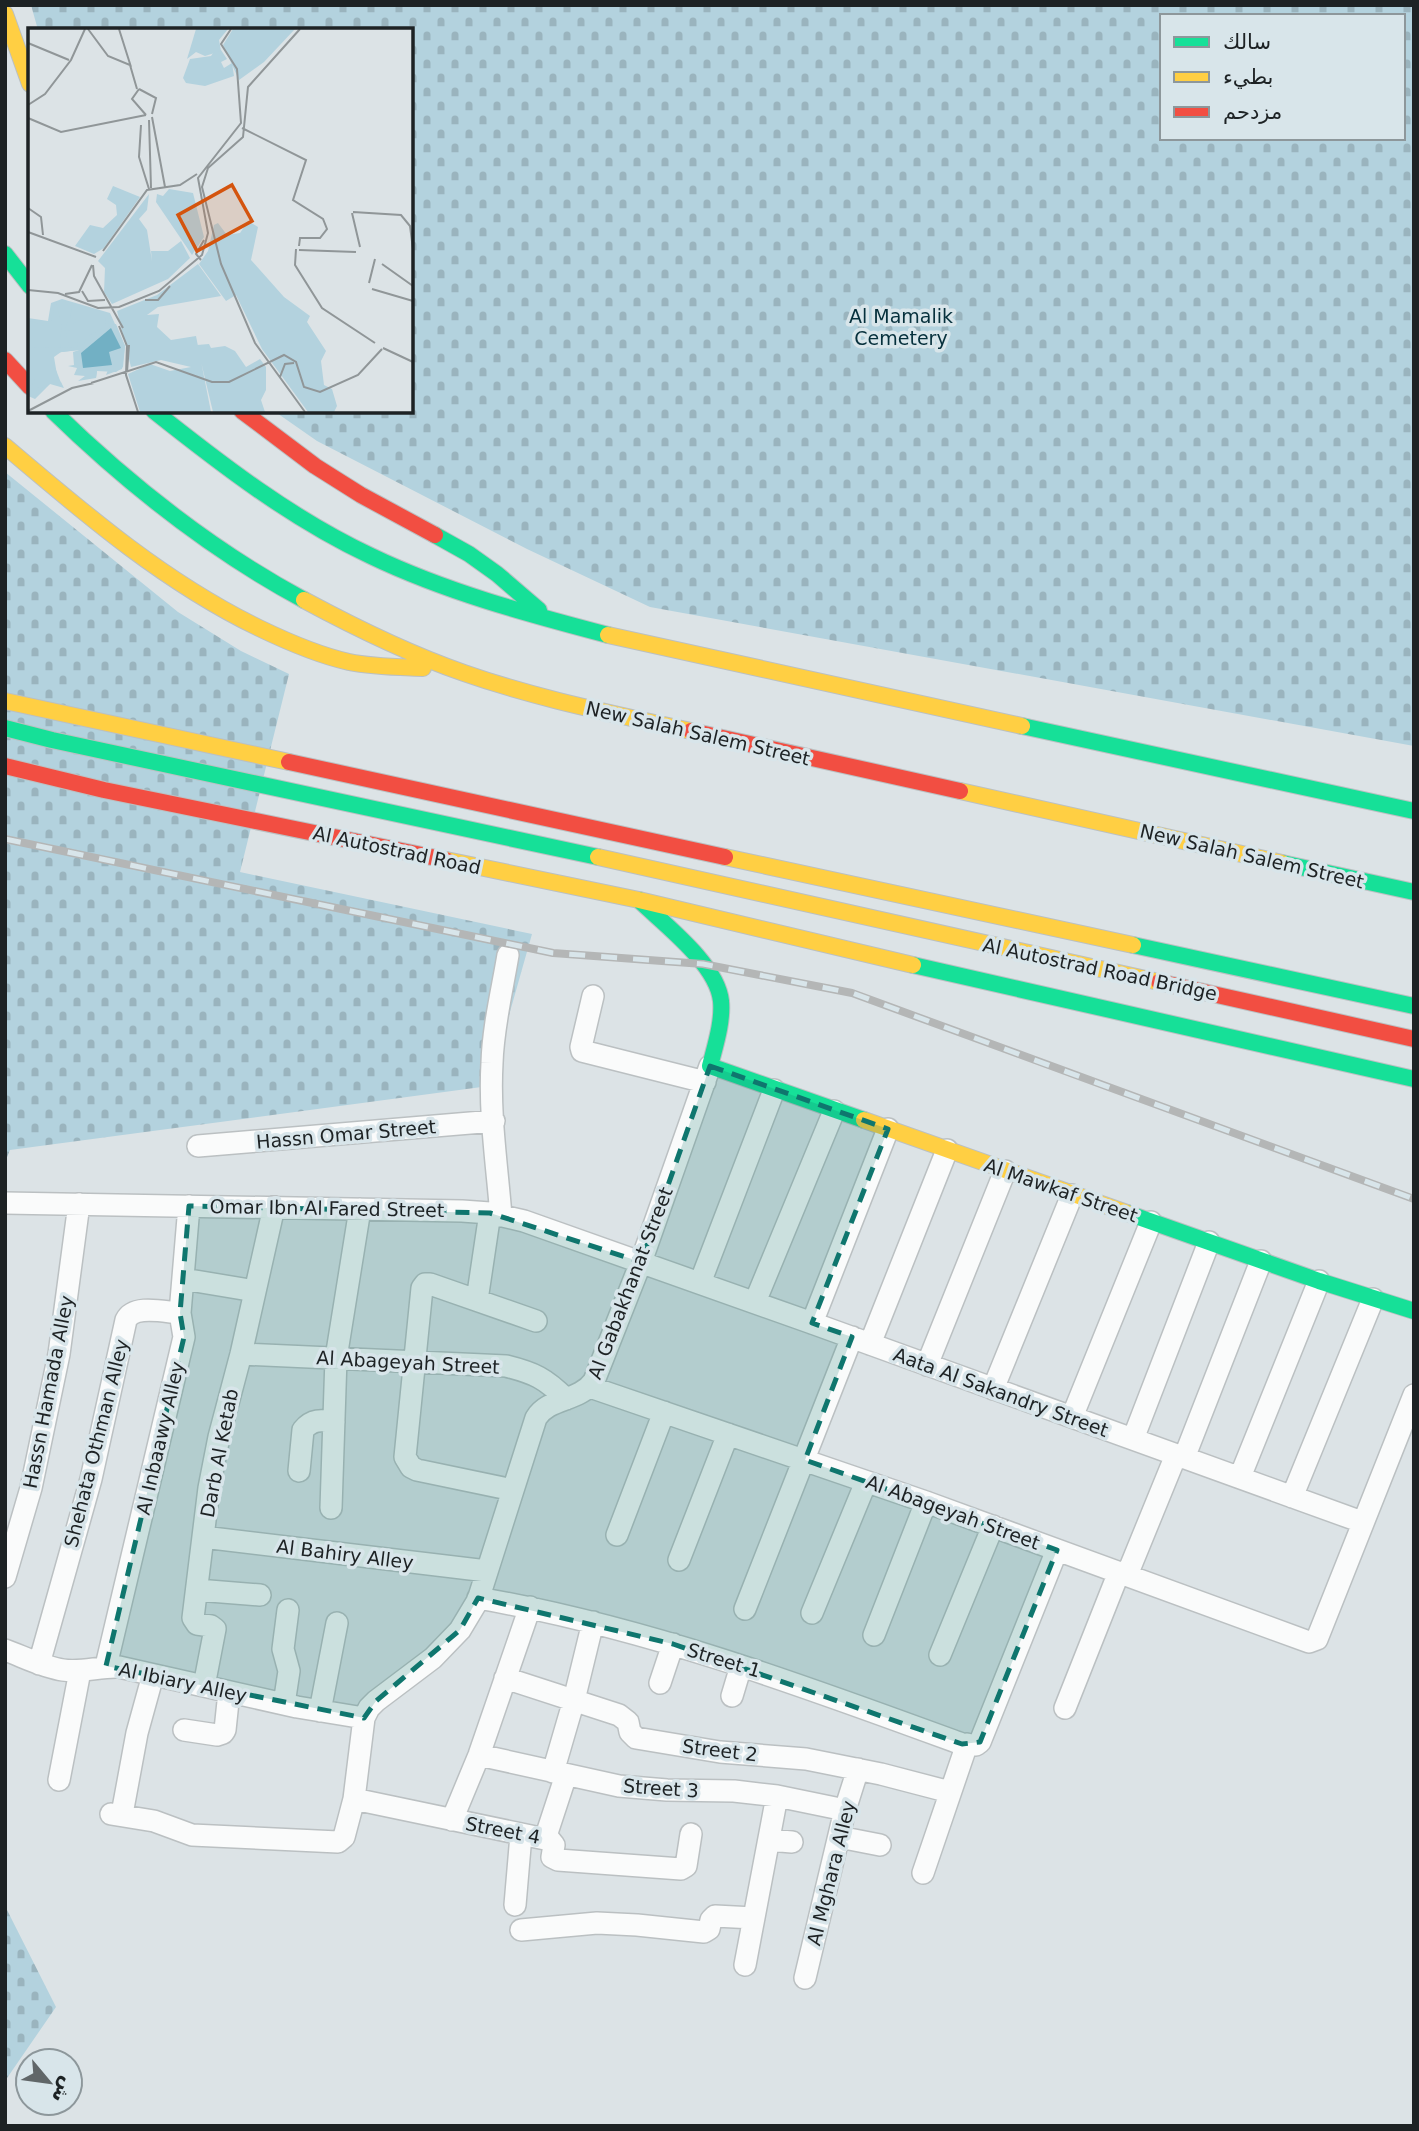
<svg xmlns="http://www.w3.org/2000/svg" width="1419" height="2131" font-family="'DejaVu Sans',Vazirmatn,sans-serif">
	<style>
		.cemetery { fill: url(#cemetery-stones); fill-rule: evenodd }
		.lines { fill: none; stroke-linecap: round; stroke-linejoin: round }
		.street-casing { stroke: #bbc0c2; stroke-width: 24 }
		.fast-casing { stroke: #bbc0c2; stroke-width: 18 }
		.slow-casing { stroke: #bbc0c2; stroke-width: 18 }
		.jam-casing { stroke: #bbc0c2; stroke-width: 18 }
		.street { stroke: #fafbfb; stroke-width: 21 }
		.fast { stroke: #16e098; stroke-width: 16 }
		.slow { stroke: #ffcf43; stroke-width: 16 }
		.jam { stroke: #f24e42; stroke-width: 16 }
		.rail-casing { stroke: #b4b6b6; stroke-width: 8 }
		.rail { stroke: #d8e5ea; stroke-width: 5; stroke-dasharray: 16; stroke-linecap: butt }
		.marked { fill: #0f766e; fill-opacity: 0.2; stroke: #0f766e; stroke-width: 5; stroke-dasharray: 14 9; stroke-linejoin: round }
		.labels { text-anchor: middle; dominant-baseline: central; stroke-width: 7; stroke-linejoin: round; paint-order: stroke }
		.park-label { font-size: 19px; fill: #06303c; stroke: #d8e5ea }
		.street-label { font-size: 19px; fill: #1d2224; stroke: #d8e5ea }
		.inset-road { fill: none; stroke: #909698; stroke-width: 2 }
		.view { fill: #d4540e; fill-opacity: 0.15; stroke: #d4540e; stroke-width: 3.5 }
		.inset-edge { fill: none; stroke: #1d2224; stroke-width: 3.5 }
	</style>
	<defs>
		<pattern id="cemetery-stones" width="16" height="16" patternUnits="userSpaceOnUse" patternTransform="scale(1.75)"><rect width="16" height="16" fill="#b3d2de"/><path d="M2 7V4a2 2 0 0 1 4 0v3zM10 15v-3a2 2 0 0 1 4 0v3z" fill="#9ab4be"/></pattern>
	</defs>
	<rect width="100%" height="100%" fill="#dce3e6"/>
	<!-- cemetery -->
	<path class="cemetery" d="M31,5H1414V746L650,607L527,549L317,441L274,411H411V30H38ZM1162,16H1403V138H1162Z
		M5,472L178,612L241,651L289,674L240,872L532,934L489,1086L10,1150L5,1162Z
		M5,1906L56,2007L5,2081Z"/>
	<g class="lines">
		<defs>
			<path id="street" d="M593,996L581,1047L582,1051L705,1082
				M198,1146L494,1121
				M5,1203L462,1211L490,1213L524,1221L812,1323L1362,1522
				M501,1216C497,1165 489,1114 492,1063C493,1027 502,991 508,955
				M183,1279L255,1291
				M700,1283L774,1090
				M477,1300L490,1213
				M755,1302L834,1111
				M812,1323L888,1129
				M870,1344L947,1150
				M241,1354L506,1366C534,1373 545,1378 566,1399
				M927,1365L1005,1171
				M590,1387L926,1502L1309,1642L1317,1639L1414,1395
				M993,1389L1072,1195
				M1072,1417L1151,1222
				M1133,1439L1209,1242
				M1184,1458L1261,1261
				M299,1471L303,1430C312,1419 321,1420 334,1422
				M1240,1477L1319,1281
				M513,1490L417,1470L411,1467L405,1457L422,1288L425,1284H430L536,1321
				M1292,1497L1373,1299
				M331,1508L336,1358L360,1209
				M617,1535L664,1412
				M203,1537L487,1571
				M679,1560L728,1434
				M1127,1575L1176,1455
				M5,1577L31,1488L59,1354L79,1204
				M197,1590L260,1595
				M478,1598C645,1627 804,1686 962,1744L976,1745L980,1742L1057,1550
				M745,1609L852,1337
				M812,1613L866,1482
				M874,1635L926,1502
				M5,1650C24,1657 43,1667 63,1670C82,1673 100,1666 119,1667L297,1707L364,1718
				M940,1655L993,1526
				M39,1664L91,1479L126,1320C134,1304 164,1312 180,1313
				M106,1666L184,1337L180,1313L189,1206
				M505,1678L619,1715L628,1722L630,1732L636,1738L720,1752L806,1759L881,1774L950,1792
				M660,1683L673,1644
				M204,1686L215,1629L211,1626L197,1624L193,1618L209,1488L219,1437L241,1354L274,1207
				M732,1696L741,1666
				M284,1704L289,1671L283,1649L288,1610
				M1065,1708L1119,1572
				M320,1711L337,1623
				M184,1730L217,1735L223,1733L225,1730L229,1692
				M479,1755L619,1786L667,1790L734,1791L777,1796L845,1810
				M553,1772L574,1700L593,1622
				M59,1780L80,1671
				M354,1799L550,1840L554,1845L552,1857L558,1860L681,1869L686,1866L691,1834
				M111,1814L154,1821L192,1835L338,1842L344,1837L354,1799L364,1718L369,1708L376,1701L433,1658L460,1630L478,1600L536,1418C549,1397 579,1402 594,1381L641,1262L710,1066
				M122,1814L137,1733L153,1675
				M452,1820L479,1755L530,1607
				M839,1837L880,1845
				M545,1839L566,1775
				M769,1840L792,1842
				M923,1873L967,1744
				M515,1905L521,1835
				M521,1930L597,1923L637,1925L704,1932L709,1929L711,1920L715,1916L754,1918
				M745,1965L777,1796
				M805,1978L845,1810L858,1769"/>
			<path id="fast" d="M5,254L30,286
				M53,411C129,485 211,550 304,600
				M154,411C222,465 292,519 371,556C446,592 528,614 608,635
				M435,535L469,554L497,574L539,610
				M1022,726L1414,811
				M5,728L52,740L598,857
				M1282,863L1414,892
				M639,900C665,925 717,964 721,1001C723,1022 715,1046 710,1066L864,1120
				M1133,945L1414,1006
				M913,965L1414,1079
				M1127,1213L1319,1281L1414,1311"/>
			<path id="slow" d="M5,14L30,84
				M5,446C85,514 164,582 259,628C288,642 318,655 349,662C373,667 398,667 423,668
				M304,600C356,628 409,654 464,673C538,699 615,714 691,731
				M608,635L1022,726
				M5,701L289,762
				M960,791L1282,863
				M598,857L1159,982
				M725,857L1133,945
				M446,860L639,900L913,965
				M864,1120L1127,1213"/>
			<path id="jam" d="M5,360L30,387
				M242,411L315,466L361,495L435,535
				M691,731L960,791
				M289,762L725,857
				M5,766L104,790L446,860
				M1159,982L1414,1039"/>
		</defs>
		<!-- street casing -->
		<use href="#street" class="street-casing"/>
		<!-- fast casing -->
		<use href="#fast" class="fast-casing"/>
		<!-- slow casing -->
		<use href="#slow" class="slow-casing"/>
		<!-- jam casing -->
		<use href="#jam" class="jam-casing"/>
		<!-- street -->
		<use href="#street" class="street"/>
		<!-- fast -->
		<use href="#fast" class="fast"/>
		<!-- slow -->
		<use href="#slow" class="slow"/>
		<!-- jam -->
		<use href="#jam" class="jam"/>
		<defs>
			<path id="rail" d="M5,839L553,953L703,964L852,993L1414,1199"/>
		</defs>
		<!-- rail casing -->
		<use href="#rail" class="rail-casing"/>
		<!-- rail -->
		<use href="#rail" class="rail"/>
	</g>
	<!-- marked area -->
	<path class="marked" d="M710,1066L888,1129L812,1323L852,1337L805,1460L1057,1550L980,1742L962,1744L673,1644L478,1598L460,1630L376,1701L364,1718L106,1666L184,1337L180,1313L189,1206L490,1213L641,1262Z"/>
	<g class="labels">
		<!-- park labels -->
		<g class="park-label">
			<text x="901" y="316">Al Mamalik<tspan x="901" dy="22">Cemetery</tspan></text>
		</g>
		<!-- street labels -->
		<g class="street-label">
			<text transform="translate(698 733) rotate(13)">New Salah Salem Street</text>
			<text transform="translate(397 850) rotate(12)">Al Autostrad Road</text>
			<text transform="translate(1252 856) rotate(13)">New Salah Salem Street</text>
			<text transform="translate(1100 969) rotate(12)">Al Autostrad Road Bridge</text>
			<text transform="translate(346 1134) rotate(-5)">Hassn Omar Street</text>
			<text transform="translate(1061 1190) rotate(19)">Al Mawkaf Street</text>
			<text transform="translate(327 1208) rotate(1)">Omar Ibn Al Fared Street</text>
			<text transform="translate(630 1283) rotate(-69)">Al Gabakhanat Street</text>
			<text transform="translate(408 1362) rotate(3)">Al Abageyah Street</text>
			<text transform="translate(48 1392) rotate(-79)">Hassn Hamada Alley</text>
			<text transform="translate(1001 1392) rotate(20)">Aata Al Sakandry Street</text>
			<text transform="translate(160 1438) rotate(-77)">Al Inbaawy Alley</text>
			<text transform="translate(96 1443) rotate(-76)">Shehata Othman Alley</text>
			<text transform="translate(219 1453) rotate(-79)">Darb Al Ketab</text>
			<text transform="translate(953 1512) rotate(20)">Al Abageyah Street</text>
			<text transform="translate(345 1554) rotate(7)">Al Bahiry Alley</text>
			<text transform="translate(724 1660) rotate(17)">Street 1</text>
			<text transform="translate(183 1682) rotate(12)">Al Ibiary Alley</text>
			<text transform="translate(720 1750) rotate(7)">Street 2</text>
			<text transform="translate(661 1788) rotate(4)">Street 3</text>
			<text transform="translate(503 1830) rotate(11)">Street 4</text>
			<text transform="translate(831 1873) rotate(-76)">Al Mghara Alley</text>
		</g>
	</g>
	<!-- overview -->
	<g transform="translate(28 28)">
		<rect width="385" height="385" fill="#dce3e6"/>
		<path d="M205,1H267L236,34L211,52L195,17ZM187,22H193L199,31L193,34L196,40L204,35L206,48L177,58L158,55L155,50L162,31L183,28ZM85,158L112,169L76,220L66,226L47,218L62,197L75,200L89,187L88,177L79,171ZM141,161L165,165L176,209L164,227L128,174L129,166L135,168ZM121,166L119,182L111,191L119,202L124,233L123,223H140L153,213L162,230L140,251L84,276L76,264L77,240L70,233ZM220,193L230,199L223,232L256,269L282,288L279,294L298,323L293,333L296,357L304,361L309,378L306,384H280L234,321L208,267L198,273L171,236L180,223L186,197L190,195L199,207L212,205ZM170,236L193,268L130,279L119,287L131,286L129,299L143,312L168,308L183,384H112L100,346L122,336L142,343L163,339L133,332L103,339L89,283L129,267ZM181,316L183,320L197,318L207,323L218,339L232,331L238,339V362L233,372L237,384H185L169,317Z" fill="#b3d2de"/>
		<path d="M34,271L82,285L97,318L94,341L78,347L80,342L69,343L68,350L53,343L51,322L26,325L23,329L35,360L32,355L22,356L7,371L0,368V290L20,293L23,275Z" fill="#b3d2de"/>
		<path d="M168,1H200L191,12L193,23L177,28L168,24L159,31ZM34,273L44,279L42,290L51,293L45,296V311L56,318L58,309L77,299L78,289L82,287L80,297L88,296L97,318L95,339L88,344L69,343L68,350L50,353L57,348L46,347L49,340L40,338L46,337L45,324L51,322L33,324L26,329L30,353L33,354L36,360L22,356L7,364L13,355L6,349L7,355L0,358V320L50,319L47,314L41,318L38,305L42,302L36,303L40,294L34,290ZM78,301L87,302L93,320L81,324L84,331L79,339L55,340L52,327ZM28,274L32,291L28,296H33L34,304H28L32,306L33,319H0V292L16,298L23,293Z" fill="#b3d2de" fill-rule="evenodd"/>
		<path d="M83,300L93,320L81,324L84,337L55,340L53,325Z" fill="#72b0c4"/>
		<path class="inset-road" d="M60,1L80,28L102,37L109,61M91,1L103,39M272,1L220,59L215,109L180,140L174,159L193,236L227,315L277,384M0,15L41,32M111,61L128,70L124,86M111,61L104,71L118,87M0,77L17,66L43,32L57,1M124,89L137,159M0,90L33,104L118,87M121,92L123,160M113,97L111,129L121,161M214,100L278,132L265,172L295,191L299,201L292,210H272L271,218M0,180L13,189L15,207M325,184L373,187L382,198L385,221M324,185L332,219M0,204L68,229M268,221L267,237L294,280L347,315M271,222L328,224M75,223L119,162L152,157L169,146M173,232L168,226L176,212M354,236L385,258M65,237L66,248L95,300M341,255L347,231M344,261L385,273M0,262L30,265L70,280L91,279L131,263L174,227L180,205L170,150L213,95L209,41L193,16L203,1M54,263L60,273L77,272M37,266L51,264L64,237M117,272H130L142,258M91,298L99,318L98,347L110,384M355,320L385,334M99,344L101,317M252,349L257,336L266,335M63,355L128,334L184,354H201L256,327L268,334L276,359L292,364L330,347L354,321M0,383L44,360L66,355"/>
		<path class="view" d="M204,157L224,193L169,223L150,187Z"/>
		<rect width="385" height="385" class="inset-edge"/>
	</g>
	<!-- border -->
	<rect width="1419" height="2131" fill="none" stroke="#1d2224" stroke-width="14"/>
	<!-- legend -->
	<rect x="1160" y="14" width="245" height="126" fill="#d8e5ea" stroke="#8d979b" stroke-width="2"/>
	<rect x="1174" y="37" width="35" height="10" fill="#16e098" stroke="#8d979b" stroke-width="2"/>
	<text x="1223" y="49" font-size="21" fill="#1d2224">سالك</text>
	<rect x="1174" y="72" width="35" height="10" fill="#ffcf43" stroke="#8d979b" stroke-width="2"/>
	<text x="1223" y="84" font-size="21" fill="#1d2224">بطيء</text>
	<rect x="1174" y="107" width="35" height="10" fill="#f24e42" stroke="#8d979b" stroke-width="2"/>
	<text x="1223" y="119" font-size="21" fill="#1d2224">مزدحم</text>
	<!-- north arrow -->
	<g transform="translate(49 2082) rotate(119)"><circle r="33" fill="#d8e5ea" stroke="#8d979b" stroke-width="2"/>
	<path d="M0-5L12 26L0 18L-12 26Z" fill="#606668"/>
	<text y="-10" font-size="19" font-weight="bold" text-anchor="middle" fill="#1d2224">ش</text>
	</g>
</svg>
